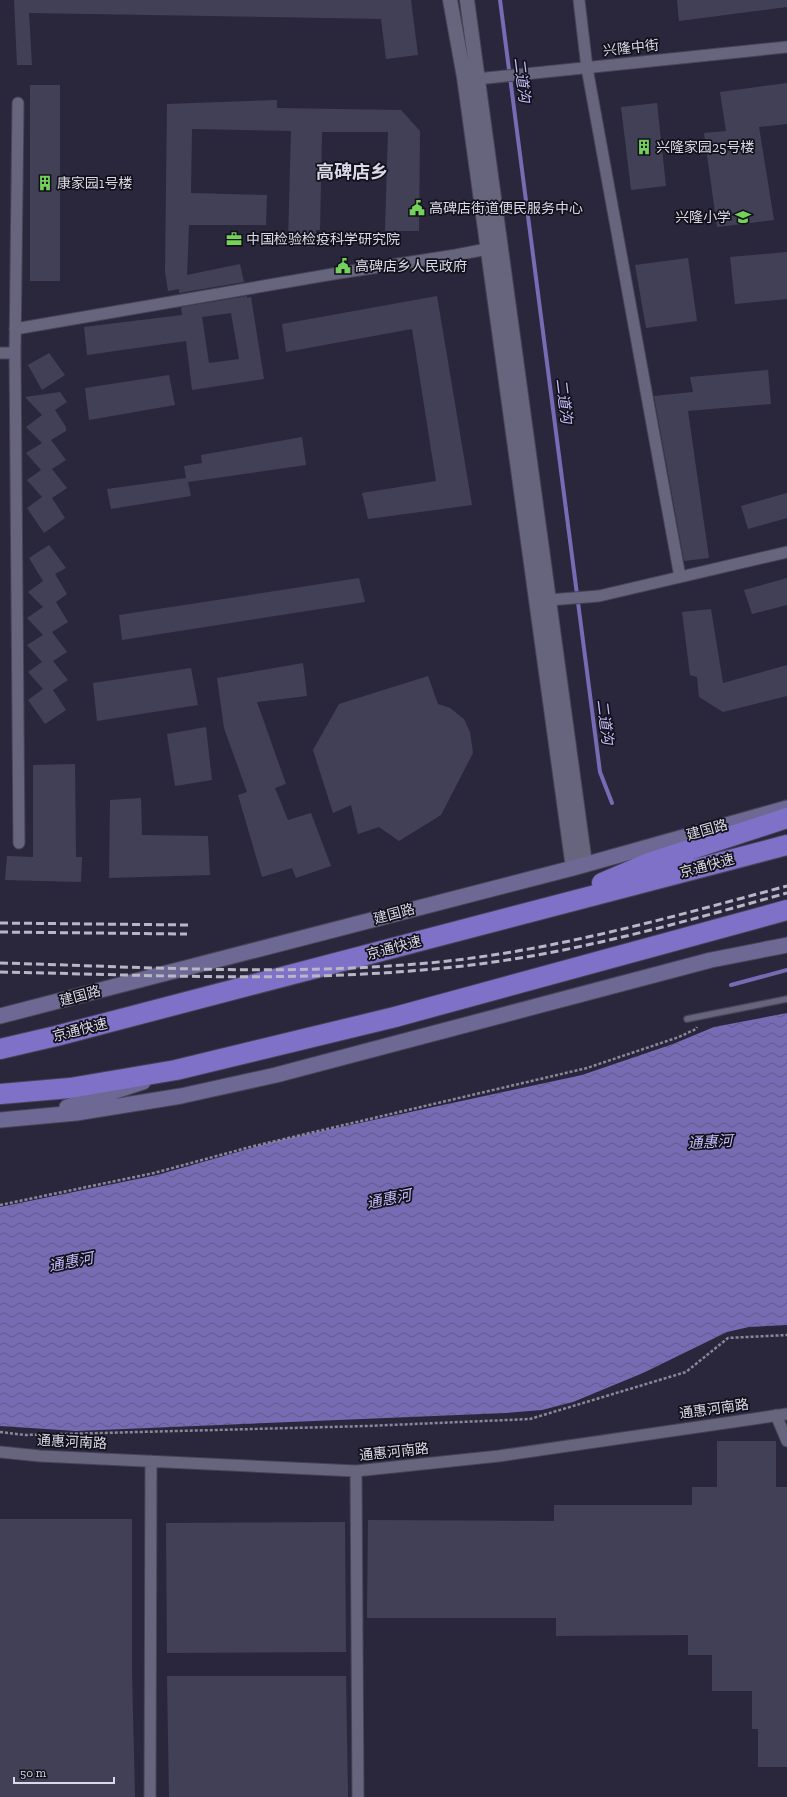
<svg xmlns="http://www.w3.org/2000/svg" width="787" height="1797" font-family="'Zilla Slab','Noto Sans SC',serif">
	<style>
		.water { fill: url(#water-waves) }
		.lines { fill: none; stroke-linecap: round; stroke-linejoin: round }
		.stream { stroke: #776bb4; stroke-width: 4 }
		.building { fill: #424057; fill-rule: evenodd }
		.service-casing { stroke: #474456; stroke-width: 8 }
		.minor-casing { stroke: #474456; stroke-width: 13 }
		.tertiary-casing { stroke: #474456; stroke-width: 16 }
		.secondary-casing { stroke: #474456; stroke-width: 17 }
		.motorway-casing { stroke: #474456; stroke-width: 22 }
		.path { stroke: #898798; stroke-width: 2.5; stroke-dasharray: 3 2; stroke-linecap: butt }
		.service { stroke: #67657e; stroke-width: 5.5 }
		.minor { stroke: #67657e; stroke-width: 11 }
		.tertiary { stroke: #67657e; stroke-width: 14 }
		.secondary { stroke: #6e6994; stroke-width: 15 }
		.motorway { stroke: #7f71c7; stroke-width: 20 }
		.rail { stroke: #b8b7c6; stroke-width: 3; stroke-dasharray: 8 4; stroke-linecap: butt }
		.labels { text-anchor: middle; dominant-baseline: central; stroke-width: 3.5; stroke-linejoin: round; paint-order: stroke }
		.street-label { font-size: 14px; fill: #dad9e7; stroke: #12111b }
		.poi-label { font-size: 14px; fill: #dad9e7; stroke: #12111b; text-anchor: start }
		.water-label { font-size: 15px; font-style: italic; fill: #c5befb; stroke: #12111b }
		.district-label { font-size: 18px; font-weight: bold; fill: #dad9e7; stroke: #12111b }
	</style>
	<defs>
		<pattern id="water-waves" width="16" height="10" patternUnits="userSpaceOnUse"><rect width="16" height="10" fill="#776bb4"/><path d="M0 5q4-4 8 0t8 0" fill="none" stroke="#615a88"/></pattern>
	</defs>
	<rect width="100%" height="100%" fill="#2a273d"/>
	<!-- water -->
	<path class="water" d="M787,1013V1325L749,1327L727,1332L643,1373L573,1402L542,1410L506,1413L76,1431L0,1426V1207L157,1175L276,1141L582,1075L673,1044L714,1027Z"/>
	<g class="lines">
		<!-- stream -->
		<path class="stream" d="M500,0L600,772L612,803
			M731,985L787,970"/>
	</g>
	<!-- building -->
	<path class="building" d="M14,0H411L418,55L386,59L381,19L29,13L32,65H17Z
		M677,0H787V7L679,21Z
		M787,83V124L759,127L774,220L717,227L704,133L726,131L720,92Z
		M30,85H60V281H30Z
		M277,100V108L401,110L420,131L419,231H385L388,132H322L320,230H316V242H288L291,131L192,129L191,193L267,195L266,225H189L187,275L240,264L244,282L179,293V289L168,291L165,271L167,104Z
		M657,103L666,186L631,190L621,107Z
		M787,252V299L735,304L730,257Z
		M688,258L697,321L646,328L635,265Z
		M247,296V298L251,297L264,379L192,390L186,341L87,355L84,327L182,315L181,307ZM231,313L239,359L209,363L202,317Z
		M437,296L472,505L368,519L362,493L436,481L412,329L286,352L282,324Z
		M49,353L65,375L42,390L28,365Z
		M768,370L771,404L688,411L709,558L684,561L654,396L693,392L690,377Z
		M169,375L175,405L89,420L85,388Z
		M60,392L67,402L55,410L66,427V431L51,440L66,460L52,469L67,488L52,498L65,518L44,533L27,508L42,497L27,480L41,470L26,453L42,443L26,427L42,415L25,397Z
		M302,437L306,465L188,482L191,496L111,509L107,489L186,478L184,466L202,463L201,455Z
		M787,493V518L748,529L741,506Z
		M49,545L66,568L55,574L67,594L56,602L68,622L52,632L67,652L53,661L68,680L53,690L66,710L45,724L28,700L43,689L28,672L42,662L27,645L43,635L27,618L43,607L28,592L43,581L29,558Z
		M359,578L365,602L122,640L119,615Z
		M787,578V605L752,614L744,590Z
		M711,609L723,683L787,665V696L723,712L699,697L697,677L690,675L682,612Z
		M303,663L307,696L257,702L286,784L275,788L288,820L311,813L331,866L296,878L292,868L262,877L238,795L247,792L224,728L217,678Z
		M191,668L198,705L97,721L93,683Z
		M428,676L438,704L450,708L464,719L470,732L473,753L441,815L399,841L379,827L358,834L351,805L333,813L313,750L339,704Z
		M206,727L212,780L175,786L167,734Z
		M75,764L76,857H82L81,882L5,880L7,856L33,857V765Z
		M141,798L142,835L208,836L210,875L109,878L110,800Z
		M717,1441H776V1487H787V1767H758V1729H752V1691H712V1655H688V1635L556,1636V1618H367L368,1520L554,1521V1505H692V1487H717Z
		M0,1519H132V1672L135,1797H0Z
		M345,1522L346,1652L167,1653L166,1523Z
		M167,1676H346L348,1797H169Z"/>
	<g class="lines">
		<defs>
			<path id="service" d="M687,1019L787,999"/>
			<path id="minor" d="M579,0L587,68L680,577
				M477,79L787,47
				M18,103L15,353L19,843
				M15,329L333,274L456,255L487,249
				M0,353H15
				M549,600L599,596L787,552
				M776,1415L787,1441
				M0,1452L40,1456L356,1471L499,1456L787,1414
				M356,1471L358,1797
				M150,1797L151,1461"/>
			<path id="tertiary" d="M450,0L464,77L573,868
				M467,0L585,864"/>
			<path id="secondary" d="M0,1016L573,868L787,808
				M67,1107L143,1082
				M0,1120L76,1113L181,1096L276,1075L711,960L787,945"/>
			<path id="motorway" d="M602,883L649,863L787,818
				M0,1049L56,1036L787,845
				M0,1094L70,1088L176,1070L395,1017L787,910"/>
		</defs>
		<!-- service casing -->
		<use href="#service" class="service-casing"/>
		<!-- minor casing -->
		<use href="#minor" class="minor-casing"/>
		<!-- tertiary casing -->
		<use href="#tertiary" class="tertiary-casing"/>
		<!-- secondary casing -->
		<use href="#secondary" class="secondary-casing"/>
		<!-- motorway casing -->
		<use href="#motorway" class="motorway-casing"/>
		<!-- path -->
		<path class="path" d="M0,1205L154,1173L250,1147L587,1068L679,1037L696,1029L697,1027
			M0,1432L25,1435L367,1426L530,1419L686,1372L728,1338L787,1335"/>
		<!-- service -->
		<use href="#service" class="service"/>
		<!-- minor -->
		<use href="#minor" class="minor"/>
		<!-- tertiary -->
		<use href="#tertiary" class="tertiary"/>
		<!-- secondary -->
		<use href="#secondary" class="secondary"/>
		<!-- motorway -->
		<use href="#motorway" class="motorway"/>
		<!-- rail -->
		<path class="rail" d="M0,923L188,925
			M0,932L187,934
			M0,963C149,967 299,977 448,961C564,948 675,916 787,886
			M0,972C157,975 315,984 471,965C579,952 683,922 787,893"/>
	</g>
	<!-- icons -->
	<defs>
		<symbol id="building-bare" viewBox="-9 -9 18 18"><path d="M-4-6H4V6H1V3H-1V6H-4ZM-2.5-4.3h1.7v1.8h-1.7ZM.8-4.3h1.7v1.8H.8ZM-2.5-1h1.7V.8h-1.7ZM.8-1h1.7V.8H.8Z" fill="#74d25b" stroke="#12111b" stroke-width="2.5" paint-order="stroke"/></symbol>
		<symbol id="civic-bare" viewBox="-9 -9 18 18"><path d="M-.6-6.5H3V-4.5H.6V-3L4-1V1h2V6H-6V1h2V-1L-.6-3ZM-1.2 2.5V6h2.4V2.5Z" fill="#74d25b" stroke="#12111b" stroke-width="2.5" paint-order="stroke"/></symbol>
		<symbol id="school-bare" viewBox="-9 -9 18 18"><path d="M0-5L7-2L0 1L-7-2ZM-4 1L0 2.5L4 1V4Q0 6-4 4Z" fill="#74d25b" stroke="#12111b" stroke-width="2.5" paint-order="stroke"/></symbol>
		<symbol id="office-bare" viewBox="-9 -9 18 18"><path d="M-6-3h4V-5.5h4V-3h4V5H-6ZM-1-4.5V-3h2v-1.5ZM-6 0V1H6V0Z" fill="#74d25b" stroke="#12111b" stroke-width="2.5" paint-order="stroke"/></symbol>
	</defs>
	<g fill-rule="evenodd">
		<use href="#building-bare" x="633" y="136" width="22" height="22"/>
		<use href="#building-bare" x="34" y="172" width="22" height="22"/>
		<use href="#civic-bare" x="406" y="197" width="22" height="22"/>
		<use href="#school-bare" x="732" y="206" width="22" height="22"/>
		<use href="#office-bare" x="223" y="228" width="22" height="22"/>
		<use href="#civic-bare" x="332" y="255" width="22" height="22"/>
	</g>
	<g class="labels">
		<!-- street labels -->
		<g class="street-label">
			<text transform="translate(631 48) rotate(-6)">兴隆中街</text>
			<text transform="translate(707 830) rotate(-16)">建国路</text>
			<text transform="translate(707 866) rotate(-15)">京通快速</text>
			<text transform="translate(394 914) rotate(-15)">建国路</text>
			<text transform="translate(394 948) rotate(-15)">京通快速</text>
			<text transform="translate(80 996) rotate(-15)">建国路</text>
			<text transform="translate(80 1030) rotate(-14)">京通快速</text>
			<text transform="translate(714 1409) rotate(-8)">通惠河南路</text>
			<text transform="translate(72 1442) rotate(3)">通惠河南路</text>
			<text transform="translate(394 1452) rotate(-6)">通惠河南路</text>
		</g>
		<!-- poi labels -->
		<g class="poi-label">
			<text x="656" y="147">兴隆家园25号楼</text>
			<text x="57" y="183">康家园1号楼</text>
			<text x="429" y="208">高碑店街道便民服务中心</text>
			<text x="731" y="217" text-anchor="end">兴隆小学</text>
			<text x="246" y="239">中国检验检疫科学研究院</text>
			<text x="355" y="266">高碑店乡人民政府</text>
		</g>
		<!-- water labels -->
		<g class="water-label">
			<text transform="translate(522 80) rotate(83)">二道沟</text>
			<text transform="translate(564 401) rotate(83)">二道沟</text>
			<text transform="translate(605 722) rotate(83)">二道沟</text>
			<text transform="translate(710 1142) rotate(-3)">通惠河</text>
			<text transform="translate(389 1199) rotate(-11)">通惠河</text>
			<text transform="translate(71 1262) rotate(-11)">通惠河</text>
		</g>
		<!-- district labels -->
		<g class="district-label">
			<text x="352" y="172">高碑店乡</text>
		</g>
	</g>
	<!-- scale -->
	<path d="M14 1777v6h100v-6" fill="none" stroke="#dad9e7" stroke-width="2"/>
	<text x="20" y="1777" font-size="12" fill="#dad9e7" stroke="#12111b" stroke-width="3" paint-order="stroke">50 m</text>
</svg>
